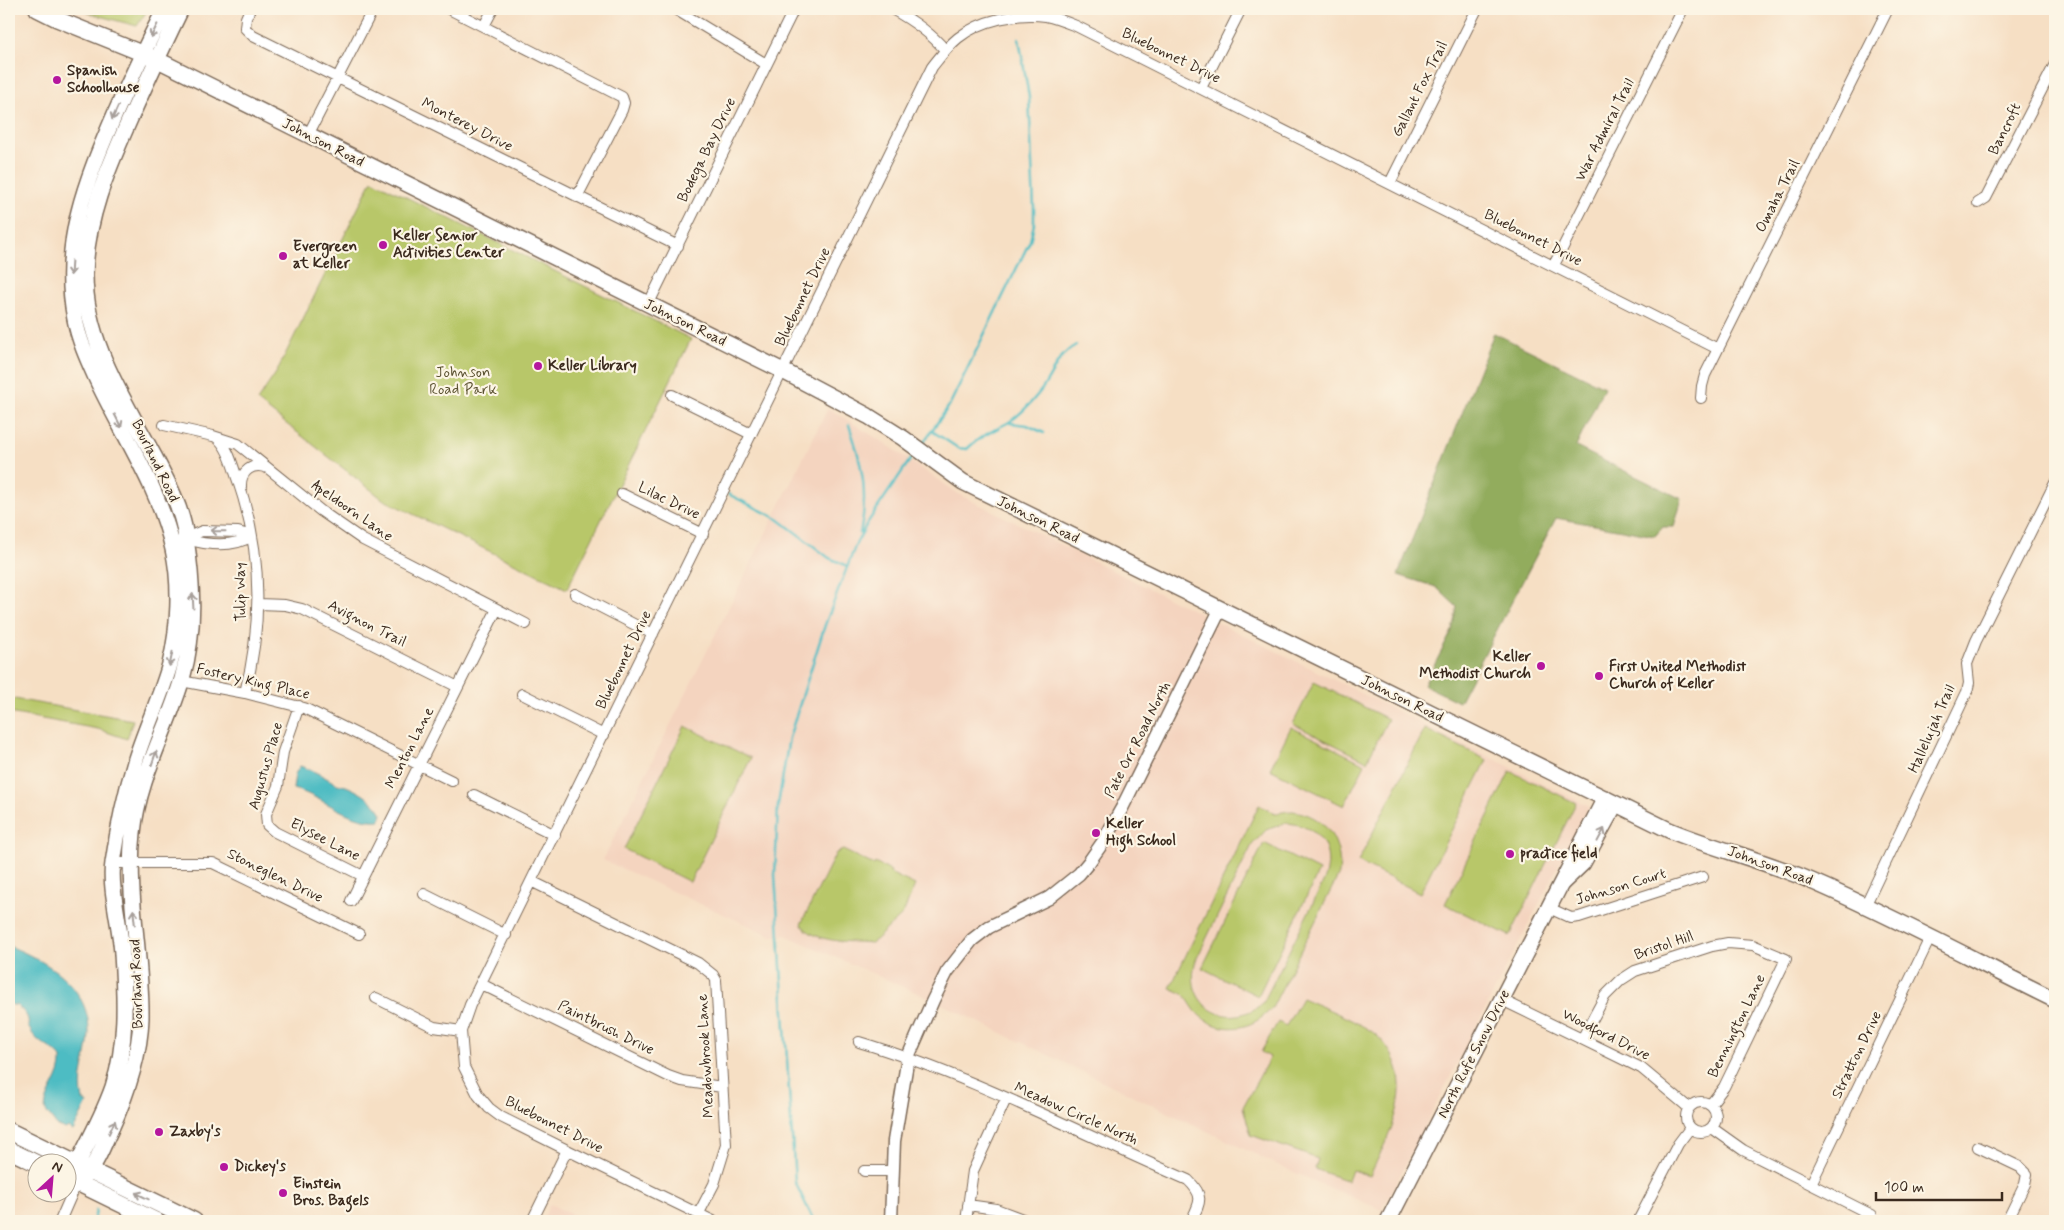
<svg xmlns="http://www.w3.org/2000/svg" width="2064" height="1230" font-family="Mynerve,sans-serif">
	<style>
		.built { fill: #f4d4bf }
		.green { fill: #b8c769; stroke: #7a7844; fill-rule: evenodd }
		.forest { fill: #92ac5d; stroke: #666b3e }
		.water { fill: #4dbcc3; stroke: #447370 }
		.lines { fill: none; stroke-linecap: round; stroke-linejoin: round }
		.stream { stroke: #4dbcc3; stroke-width: 2.5 }
		.minor-casing { stroke: #7c6958; stroke-width: 12 }
		.tertiary-casing { stroke: #7c6958; stroke-width: 15 }
		.secondary-casing { stroke: #7c6958; stroke-width: 18 }
		.primary-casing { stroke: #7c6958; stroke-width: 19 }
		.minor { stroke: #fff; stroke-width: 10 }
		.tertiary { stroke: #fff; stroke-width: 12 }
		.secondary { stroke: #fff; stroke-width: 15 }
		.primary { stroke: #fff; stroke-width: 16 }
		.oneway { stroke: #a79f9a }
		.poi-dot { fill: #b5179e; stroke: #fcf5e5; stroke-width: 2 }
		.labels { text-anchor: middle; dominant-baseline: central; stroke-width: 4.5; stroke-linejoin: round; paint-order: stroke }
		.street-label { font-size: 15px; fill: #3b2a1e; stroke: #fcf5e5 }
		.poi-label { font-size: 15px; font-weight: bold; fill: #3b2a1e; stroke: #fcf5e5; text-anchor: start }
		.park-label { font-size: 15px; fill: #5a5131; stroke: #fcf5e5 }
	</style>
	<rect width="100%" height="100%" fill="#fcf5e5"/>
	<filter id="ink" filterUnits="userSpaceOnUse"><feTurbulence type="fractalNoise" baseFrequency=".02" numOctaves="2"/><feDisplacementMap in="SourceGraphic" scale="10" xChannelSelector="R" yChannelSelector="G"/><feConvolveMatrix kernelMatrix="1 2 1 2 8 2 1 2 1" color-interpolation-filters="sRGB"/></filter>
	<filter id="wash" filterUnits="userSpaceOnUse"><feTurbulence type="fractalNoise" baseFrequency=".0096" numOctaves="4" result="noise"/><feDisplacementMap in="SourceGraphic" scale="20" xChannelSelector="R" yChannelSelector="G"/><feGaussianBlur stdDeviation="1.12" result="paint"/><feColorMatrix in="noise" values="0 0 0 0 0 0 0 0 0 0 0 0 0 0 0 0 0 1.4 0 .05"/><feComposite in="paint" operator="in"/></filter>
	<g filter="url(#wash)">
		<rect width="100%" height="100%" fill="#f6dfc4"/>
		<!-- built -->
		<path class="built" d="M828,408L889,446L960,495L1589,806L1382,1210L1284,1168L933,1000L785,935L772,936L603,860Z
			M550,1204L585,1221H542Z"/>
		<!-- green -->
		<path class="green" d="M89,9H148L137,26L88,13Z
			M372,180L691,339L567,589L384,500L257,401L276,373Z
			M1314,682L1388,719L1367,761L1293,724Z
			M9,698L133,720L127,739L98,729L9,713Z
			M685,726L751,758L690,882L624,849Z
			M1291,727L1365,764L1344,806L1270,769Z
			M1425,729L1487,760L1420,893L1358,862Z
			M1510,771L1576,803L1510,936L1445,904Z
			M1259,805C1265,808 1272,813 1277,813C1283,812 1288,811 1293,811C1326,815 1343,843 1339,874L1272,1008C1253,1030 1223,1035 1200,1016C1193,1010 1188,998 1183,994C1180,992 1174,990 1170,988ZM1286,823C1319,825 1336,850 1324,881L1263,1003C1227,1033 1182,1005 1196,960L1252,845L1266,830Z
			M1264,843L1319,871L1258,996L1202,968Z
			M843,850L874,865L875,863L891,871L890,873L915,885L903,914L872,943C850,941 815,944 801,924L836,853Z
			M1302,998C1325,1008 1350,1018 1371,1031C1381,1038 1387,1046 1393,1057C1413,1097 1386,1139 1370,1176L1352,1170L1348,1181L1315,1169L1318,1159L1251,1135L1243,1107L1270,1057L1261,1052L1278,1022L1286,1026Z"/>
		<!-- forest -->
		<path class="forest" d="M1494,333L1604,387L1576,447L1682,499L1674,527H1663L1655,536L1556,518L1459,702L1424,685L1452,631L1457,607L1436,587L1398,575Z"/>
		<!-- water -->
		<path class="water" d="M300,766C313,770 323,776 335,783C339,785 342,785 346,786C359,791 377,802 382,814L380,820C348,823 323,796 293,789L295,774Z
			M9,946C52,963 96,991 88,1044C85,1063 78,1081 83,1100L87,1103L73,1131L68,1127L66,1129L57,1126L45,1110C45,1092 63,1078 61,1058C48,1042 39,1048 28,1026C30,1016 23,1011 16,1005H12L9,1001Z"/>
		<g class="lines">
			<!-- stream -->
			<path class="stream" d="M1010,423L1027,425L1044,433
				M849,425C862,462 869,495 860,533
				M932,431L958,448L967,449C980,436 993,431 1009,422C1020,415 1031,403 1039,393C1053,376 1056,356 1076,345
				M921,446L949,406L1030,241L1034,224V207L1029,97L1019,39
				M728,494L778,519L829,558L848,566
				M94,1221L96,1210
				M814,1221L795,1182L775,875L778,805L789,738L825,625L856,544L868,522L914,454"/>
		</g>
	</g>
	<g filter="url(#ink)">
		<g class="lines">
			<defs>
				<path id="minor" d="M250,9L246,18L245,28L253,36L678,246
					M449,9L622,97L624,103L622,110L577,197
					M675,9L766,64
					M892,9C912,20 930,32 945,50
					M484,26L493,9
					M1201,88L1241,9
					M308,135L373,9
					M1390,183L1477,9
					M1978,203L1986,198L2055,64
					M1554,265L1683,9
					M648,305L794,9
					M672,395L751,434
					M1701,398L1702,386L1705,375L1888,9
					M164,425L213,436L238,444L321,511L363,540L526,624
					M216,437C228,445 233,467 238,481C262,551 263,622 245,693
					M241,487C240,471 253,462 267,468
					M622,494L703,534
					M186,539C207,545 233,548 252,536
					M181,540L202,531L238,532L252,536
					M575,594L653,634
					M259,604L285,605L302,609L458,687
					M181,681L245,693L304,708L452,781
					M522,694L604,735
					M299,706L283,752L278,786L266,814L267,825L275,832L363,876
					M474,795L555,835
					M113,863H213L359,934
					M533,882L698,963L713,975L716,980L726,1145L714,1184L699,1213
					M424,894L506,935
					M351,901L497,609
					M1865,906L1967,692L1969,683L1967,664L1976,641L2055,483
					M1549,908L1571,918L1579,917L1703,877
					M481,984L668,1076L682,1081L722,1087
					M376,998L434,1027L461,1031
					M1502,1000L1641,1068L1689,1108
					M1582,1039L1605,996L1621,980L1635,971L1712,946L1728,943L1753,945L1786,959L1724,1087L1710,1105
					M859,1042C973,1076 1079,1133 1188,1180C1205,1196 1200,1203 1191,1221
					M1686 1117a15 15 0 1 1 30 0a15 15 0 1 1-30 0Z
					M1712,1128L1743,1150L1872,1215L1868,1221
					M1978,1147L2020,1167L2027,1174L2025,1184L2007,1221
					M864,1171H893
					M1811,1184L1930,938
					M968,1205L996,1209L1028,1221
					M60,1221L77,1182
					M532,1221L567,1150
					M713,1221L567,1150L501,1117L489,1108L478,1095L464,1067L461,1031L470,1005L932,67C940,57 947,47 958,38C981,20 1017,12 1046,16C1056,18 1066,22 1076,26L1718,349
					M966,1221L973,1171L1006,1099
					M1638,1221L1678,1144L1690,1128"/>
				<path id="tertiary" d="M1562,885L1584,864L1617,804
					M891,1221L894,1141L908,1057L933,1000L947,972L972,940L989,927L1049,898L1079,874L1089,862L1103,842L1122,808L1220,610"/>
				<path id="secondary" d="M37,9L57,19L156,59L783,371L868,416L903,438L963,482L1669,830C1715,849 1763,860 1809,880C1893,916 1973,960 2055,1000
					M77,1175V1164C90,1139 104,1113 113,1087C127,1044 125,998 122,954C121,928 109,887 113,863C118,828 125,795 135,762C145,729 161,697 170,664C179,630 181,583 173,549C160,489 124,437 98,382C89,362 79,341 75,319C60,244 86,181 115,114C131,78 147,43 165,9
					M82,1178C96,1167 102,1147 110,1131C126,1096 140,1057 141,1018C142,956 126,895 133,833C138,779 167,730 182,679C196,629 193,583 185,532C181,507 167,481 155,458C125,401 85,342 85,275C86,219 107,171 129,121C146,83 163,46 181,9
					M1388,1221L1605,798"/>
				<path id="primary" d="M9,1131L194,1221
					M9,1150L38,1164
					M68,1178L156,1221"/>
			</defs>
			<!-- minor casing -->
			<use href="#minor" class="minor-casing"/>
			<!-- tertiary casing -->
			<use href="#tertiary" class="tertiary-casing"/>
			<!-- secondary casing -->
			<use href="#secondary" class="secondary-casing"/>
			<!-- primary casing -->
			<use href="#primary" class="primary-casing"/>
			<!-- minor -->
			<use href="#minor" class="minor"/>
			<!-- tertiary -->
			<use href="#tertiary" class="tertiary"/>
			<!-- secondary -->
			<use href="#secondary" class="secondary"/>
			<!-- primary -->
			<use href="#primary" class="primary"/>
		</g>
		<!-- one-way arrows -->
		<defs><path id="oneway-shaft" d="M-6 0H5M1.5-3L5.5 0L1.5 3" fill="none" stroke-width="1.6" stroke-linecap="round" stroke-linejoin="round" transform="scale(1.25)"/></defs>
		<g class="oneway">
			<use href="#oneway-shaft" transform="translate(154 31) rotate(117)"/>
			<use href="#oneway-shaft" transform="translate(115 113) rotate(114)"/>
			<use href="#oneway-shaft" transform="translate(71 268) rotate(93)"/>
			<use href="#oneway-shaft" transform="translate(118 421) rotate(63)"/>
			<use href="#oneway-shaft" transform="translate(218 531) rotate(-179)"/>
			<use href="#oneway-shaft" transform="translate(193 601) rotate(-93)"/>
			<use href="#oneway-shaft" transform="translate(171 659) rotate(102)"/>
			<use href="#oneway-shaft" transform="translate(154 758) rotate(-71)"/>
			<use href="#oneway-shaft" transform="translate(1601 835) rotate(-62)"/>
			<use href="#oneway-shaft" transform="translate(134 917) rotate(-96)"/>
			<use href="#oneway-shaft" transform="translate(112 1127) rotate(-65)"/>
			<use href="#oneway-shaft" transform="translate(142 1196) rotate(-154)"/>
		</g>
	</g>
	<!-- markers -->
	<g class="poi-dot">
		<circle cx="57" cy="80" r="5"/>
		<circle cx="383" cy="245" r="5"/>
		<circle cx="283" cy="256" r="5"/>
		<circle cx="538" cy="366" r="5"/>
		<circle cx="1541" cy="666" r="5"/>
		<circle cx="1599" cy="676" r="5"/>
		<circle cx="1096" cy="833" r="5"/>
		<circle cx="1510" cy="854" r="5"/>
		<circle cx="159" cy="1132" r="5"/>
		<circle cx="224" cy="1167" r="5"/>
		<circle cx="283" cy="1193" r="5"/>
	</g>
	<g class="labels">
		<!-- street labels -->
		<g class="street-label">
			<text transform="translate(1171 56) rotate(26)">Bluebonnet Drive</text>
			<text transform="translate(1420 89) rotate(-63)">Gallant Fox Trail</text>
			<text transform="translate(467 125) rotate(27)">Monterey Drive</text>
			<text transform="translate(2005 129) rotate(-64)">Bancroft</text>
			<text transform="translate(1605 130) rotate(-63)">War Admiral Trail</text>
			<text transform="translate(323 143) rotate(27)">Johnson Road</text>
			<text transform="translate(707 150) rotate(-64)">Bodega Bay Drive</text>
			<text transform="translate(1778 196) rotate(-63)">Omaha Trail</text>
			<text transform="translate(1533 238) rotate(27)">Bluebonnet Drive</text>
			<text transform="translate(803 297) rotate(-64)">Bluebonnet Drive</text>
			<text transform="translate(685 323) rotate(26)">Johnson Road</text>
			<text transform="translate(155 461) rotate(64)">Bourland Road</text>
			<text transform="translate(669 501) rotate(26)">Lilac Drive</text>
			<text transform="translate(352 511) rotate(35)">Apeldoorn Lane</text>
			<text transform="translate(1038 520) rotate(26)">Johnson Road</text>
			<text transform="translate(241 592) rotate(-91)">Tulip Way</text>
			<text transform="translate(367 624) rotate(27)">Avignon Trail</text>
			<text transform="translate(624 660) rotate(-64)">Bluebonnet Drive</text>
			<text transform="translate(253 682) rotate(13)">Fostery King Place</text>
			<text transform="translate(1402 699) rotate(26)">Johnson Road</text>
			<text transform="translate(1932 729) rotate(-66)">Hallelujah Trail</text>
			<text transform="translate(1138 740) rotate(-63)">Pate Orr Road North</text>
			<text transform="translate(410 748) rotate(-63)">Menton Lane</text>
			<text transform="translate(266 766) rotate(-74)">Augustus Place</text>
			<text transform="translate(325 840) rotate(27)">Elysee Lane</text>
			<text transform="translate(1770 866) rotate(20)">Johnson Road</text>
			<text transform="translate(275 876) rotate(26)">Stoneglen Drive</text>
			<text transform="translate(1621 887) rotate(-17)">Johnson Court</text>
			<text transform="translate(1664 946) rotate(-19)">Bristol Hill</text>
			<text transform="translate(137 984) rotate(-92)">Bourland Road</text>
			<text transform="translate(1737 1026) rotate(-64)">Bennington Lane</text>
			<text transform="translate(606 1028) rotate(26)">Paintbrush Drive</text>
			<text transform="translate(1606 1035) rotate(27)">Woodford Drive</text>
			<text transform="translate(1474 1054) rotate(-63)">North Rufe Snow Drive</text>
			<text transform="translate(1857 1055) rotate(-64)">Stratton Drive</text>
			<text transform="translate(706 1056) rotate(-93)">Meadowbrook Lane</text>
			<text transform="translate(1076 1114) rotate(24)">Meadow Circle North</text>
			<text transform="translate(554 1125) rotate(27)">Bluebonnet Drive</text>
		</g>
		<!-- poi labels -->
		<g class="poi-label">
			<text x="67" y="71">Spanish<tspan x="67" dy="17">Schoolhouse</tspan></text>
			<text x="393" y="236">Keller Senior<tspan x="393" dy="17">Activities Center</tspan></text>
			<text x="293" y="247">Evergreen<tspan x="293" dy="17">at Keller</tspan></text>
			<text x="548" y="366">Keller Library</text>
			<text x="1531" y="657" text-anchor="end">Keller<tspan x="1531" dy="17">Methodist Church</tspan></text>
			<text x="1609" y="667">First United Methodist<tspan x="1609" dy="17">Church of Keller</tspan></text>
			<text x="1106" y="824">Keller<tspan x="1106" dy="17">High School</tspan></text>
			<text x="1520" y="854">practice field</text>
			<text x="169" y="1132">Zaxby's</text>
			<text x="234" y="1167">Dickey's</text>
			<text x="293" y="1184">Einstein<tspan x="293" dy="17">Bros. Bagels</tspan></text>
		</g>
		<!-- park labels -->
		<g class="park-label">
			<text x="463" y="373">Johnson<tspan x="463" dy="17">Road Park</tspan></text>
		</g>
	</g>
	<!-- margin -->
	<rect width="2064" height="1230" fill="none" stroke="#fcf5e5" stroke-width="30"/>
	<!-- north arrow -->
	<g transform="translate(52 1178) rotate(26)"><circle r="24" fill="#fcf5e5" stroke="#afa495"/>
	<path d="M0-4L9 19L0 12L-9 19Z" fill="#b5179e"/>
	<text y="-8" font-size="14" font-weight="bold" text-anchor="middle" fill="#3b2a1e">N</text>
	</g>
	<!-- scale -->
	<path d="M1876 1192v8h126v-8" fill="none" stroke="#3b2a1e" stroke-width="2.5"/>
	<text x="1884" y="1192" font-size="15" fill="#3b2a1e" stroke="#fcf5e5" stroke-width="4" paint-order="stroke">100 m</text>
</svg>
